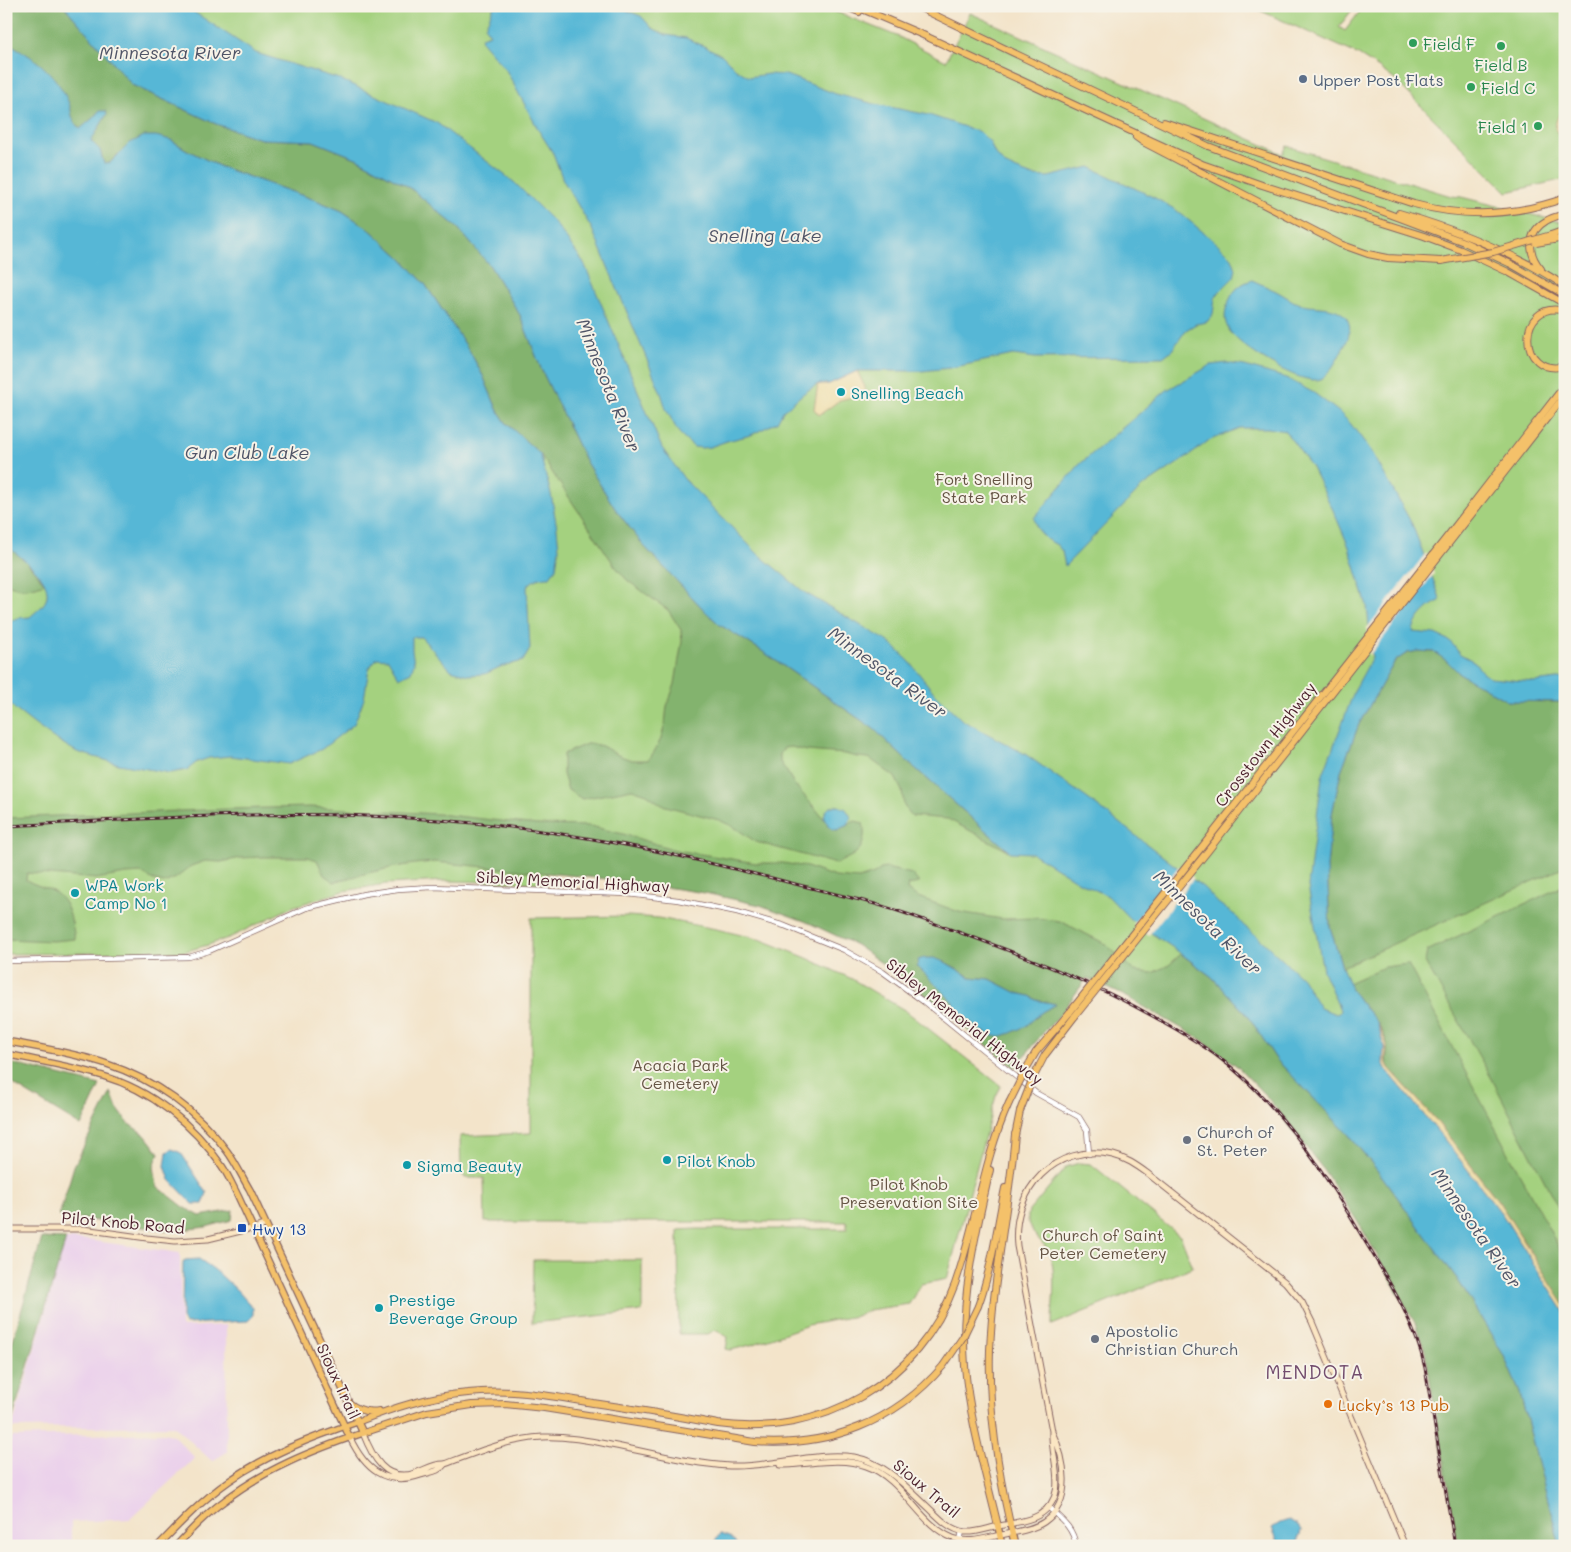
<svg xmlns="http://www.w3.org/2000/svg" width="1571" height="1552" font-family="Mali,sans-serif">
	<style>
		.built { fill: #ebd1eb }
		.green { fill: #a4d17f; stroke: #777855 }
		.forest { fill: #83b36e; stroke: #66694c; fill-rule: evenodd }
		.sand { fill: #eeda9e; stroke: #9c7c64 }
		.water { fill: #57b7d6; stroke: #506b80 }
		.pier { fill: #f3e4ca }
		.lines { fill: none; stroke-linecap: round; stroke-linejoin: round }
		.tertiary-casing { stroke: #856463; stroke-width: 6 }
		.secondary-casing { stroke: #856463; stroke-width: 7 }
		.trunk-casing { stroke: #856463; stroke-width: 8 }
		.motorway-casing { stroke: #856463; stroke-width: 8 }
		.tertiary { stroke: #fff; stroke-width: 4.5 }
		.secondary { stroke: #fbe6c3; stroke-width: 5 }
		.trunk { stroke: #f4c16a; stroke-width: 5.5 }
		.motorway { stroke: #f4c16a; stroke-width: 6 }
		.rail-casing { stroke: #4a1f2b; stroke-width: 3 }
		.rail { stroke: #f7f3e8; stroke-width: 1; stroke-dasharray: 4; stroke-linecap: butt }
		.motorway-bridge-casing { stroke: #856463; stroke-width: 8; stroke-linecap: butt }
		.motorway-bridge { stroke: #f4c16a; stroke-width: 6 }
		.leisure-dot { fill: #2e9e5b; stroke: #f7f3e8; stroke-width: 2 }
		.service-dot { fill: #5c6f8a; stroke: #f7f3e8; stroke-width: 2 }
		.culture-dot { fill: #0f9aa8; stroke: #f7f3e8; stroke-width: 2 }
		.worship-dot { fill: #6b7280; stroke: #f7f3e8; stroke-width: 2 }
		.transit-dot { fill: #1a4fb4; stroke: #f7f3e8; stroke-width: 2 }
		.food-dot { fill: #e8710a; stroke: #f7f3e8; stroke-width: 2 }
		.labels { text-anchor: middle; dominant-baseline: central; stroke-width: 4; stroke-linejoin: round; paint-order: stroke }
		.leisure-label { font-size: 16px; fill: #27864d; stroke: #f7f3e8; text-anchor: start }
		.service-label { font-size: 16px; fill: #4e5e75; stroke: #f7f3e8; text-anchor: start }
		.culture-label { font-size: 16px; fill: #0d838f; stroke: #f7f3e8; text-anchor: start }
		.park-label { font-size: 16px; fill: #655444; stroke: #f7f3e8 }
		.street-label { font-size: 16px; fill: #4a1f2b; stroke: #f7f3e8 }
		.worship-label { font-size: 16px; fill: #5b616d; stroke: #f7f3e8; text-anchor: start }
		.transit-label { font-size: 16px; fill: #164399; stroke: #f7f3e8; text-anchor: start }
		.food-label { font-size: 16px; fill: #c56008; stroke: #f7f3e8; text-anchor: start }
		.water-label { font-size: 18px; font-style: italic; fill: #4f5467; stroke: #f7f3e8 }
		.quarter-label { font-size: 19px; letter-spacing: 1px; fill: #734d6e; stroke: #f7f3e8 }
	</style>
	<rect width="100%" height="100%" fill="#f7f3e8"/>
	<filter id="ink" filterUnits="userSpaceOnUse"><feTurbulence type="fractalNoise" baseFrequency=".02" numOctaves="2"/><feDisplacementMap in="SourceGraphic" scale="10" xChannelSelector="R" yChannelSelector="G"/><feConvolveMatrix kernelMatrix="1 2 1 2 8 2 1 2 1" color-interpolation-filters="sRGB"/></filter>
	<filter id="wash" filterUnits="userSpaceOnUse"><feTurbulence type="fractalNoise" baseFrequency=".0096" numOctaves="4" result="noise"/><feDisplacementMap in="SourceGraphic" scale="20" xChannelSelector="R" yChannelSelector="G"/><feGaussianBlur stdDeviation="1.12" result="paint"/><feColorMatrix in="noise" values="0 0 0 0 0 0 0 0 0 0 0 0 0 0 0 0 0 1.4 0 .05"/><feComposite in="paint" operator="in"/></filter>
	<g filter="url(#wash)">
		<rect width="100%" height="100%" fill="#f3e4ca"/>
		<!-- built -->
		<path class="built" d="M66,1239L87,1240L180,1253L181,1327L226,1325L227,1452L212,1461L174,1426L12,1428Z
			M163,1433L173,1435L195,1458L130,1519L71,1522V1546H6V1453L12,1437Z"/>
		<!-- green -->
		<path class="green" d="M6,6H821L899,37L946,61L970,13L1283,154L1287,146L1451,196L1461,197L1565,223V1546H1461L1434,1380L1417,1322L1331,1176L1288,1119L1239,1065L1202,1037L1128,995L1014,947L547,827V883L446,881L386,884L344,891L292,907L231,937L208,945L183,952L6,954Z
			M1250,6H1355L1339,27L1345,31L1364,6H1565V179L1507,192L1395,80L1379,68L1357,54Z
			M627,916L658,918L716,929L762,940L807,958L852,979L906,1011L1001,1086L996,1096L992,1110L947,1279L921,1284L909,1304L869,1310L856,1316L808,1325L754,1344L731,1350L726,1349L728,1337L715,1330L708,1334H679L678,1230L697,1229H847V1222H485L484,1178H465L461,1172L460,1136L531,1133V918Z
			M1079,1163L1091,1164L1181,1237L1193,1267L1052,1325C1052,1304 1057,1274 1050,1255C1043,1237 1023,1233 1029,1211L1066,1167Z
			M533,1260H642V1311L532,1323Z"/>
		<!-- forest -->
		<path class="forest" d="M6,6H64L132,85L216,124L261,139L313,141L356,158L409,187L458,228L490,266L520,315L542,371L586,462L616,510L644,546L706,612L720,625L759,649L874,729L906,760L1010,852L948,819L912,816L904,806L902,791L895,777L869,758L857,757L845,754L807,751L791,747L784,748L780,754V762L787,772L794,784L815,808L832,829L837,830L855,821L863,823C865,832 865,844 858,851C854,856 841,861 836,864L756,842L734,827L719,820L662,805L647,794L632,789L582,799L568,790L563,774V754L589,743L602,746L620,756L632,760H648L654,752L661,739L665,724L667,706L675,684L682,641L681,630L668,610L627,580L615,566L540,454L507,424L497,409L483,376L469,350L425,284L400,257L369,229L342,211L318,201L221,167L187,150L171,140L118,154L110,163L104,164L100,150L91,141L97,129L99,111L93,118L81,129L73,123L69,103L17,48L6,42Z
			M6,545L23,558L45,583C31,588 20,591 6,583Z
			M1418,651L1434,652L1447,661L1459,673L1507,701L1565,702V867L1342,967L1330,927L1327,867L1332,814L1341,771L1359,724L1395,661L1407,653Z
			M310,807L438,814L537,825L590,826L623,834L676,850L756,863H783L807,867L835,877L859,879L874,874L881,869L886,868L912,874L919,883L908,885L907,890L918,897L959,912L1002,919L1037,918L1060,921L1106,944L1134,971L1152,973L1169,965L1181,954L1212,977L1249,1017L1276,1059L1348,1134L1381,1175L1458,1280L1503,1354L1520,1393L1560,1546H1458L1425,1351L1415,1323L1361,1227L1323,1169L1267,1097L1237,1066L1202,1040L1127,997L1087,978L1059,1016L1043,1033L1015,1068L910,983L856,945L807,922L760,905L705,893L618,880L435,862C401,864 367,873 334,882L324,875L317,860L308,857H261L241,858L221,862L205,861L191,866L176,878L164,883L155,881L141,873L126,874L96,879L27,873L26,880C35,885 44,887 52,891C69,899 72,922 75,939L53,941L6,939V818L229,809ZM945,962L970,977L990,979L1017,993L1030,996L1036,1000L1055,1004L1042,1012L1036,1018L956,1010L952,1001L917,966Z
			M1565,885V1221L1492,1079L1425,962L1427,951Z
			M1408,964L1565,1259V1306L1499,1202L1435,1119L1389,1068C1384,1058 1388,1056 1387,1046C1387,1041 1384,1035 1382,1031C1373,1013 1356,1001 1348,983L1384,967Z
			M6,1062L100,1085L81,1126L6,1080Z
			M111,1092L117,1108L129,1124L145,1135L159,1153L154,1166L157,1186L184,1207L200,1216L233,1210L232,1220L206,1227L174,1231L59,1216L74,1166Z
			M42,1238L66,1239L6,1440V1365Z"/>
		<!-- sand -->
		<path class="sand" d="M1565,109V122L1563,125L1565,129V141C1552,133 1553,118 1565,109Z
			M857,371L865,387V394L840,400L819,415L814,409L818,384H829Z
			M1377,1022L1387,1045L1385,1060L1389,1068L1435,1119L1499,1202L1565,1306V1313L1502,1214L1444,1139L1386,1069L1383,1062L1384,1047Z"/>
		<!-- water -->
		<path class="water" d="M64,6H185L256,53L339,79L437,123L515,183L555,223L584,263L662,448L685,480L758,554L804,592L889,642L909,661L935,694L962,720L1025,754L1088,799L1204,888L1218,903L1236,916L1243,925L1258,937L1302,978L1320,1008L1336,1014L1339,1013L1340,1010L1323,971L1308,886L1322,777L1355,689L1372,658L1367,606L1349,547L1333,510L1311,466L1285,431L1268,428H1239L1208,441L1193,453L1141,488L1065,566L1062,551L1057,545L1046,539L1037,528L1034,518L1080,464L1167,390L1211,365L1227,363L1245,366L1286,378L1314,393L1339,412L1350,423L1372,452L1412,524L1439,595L1440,601C1429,605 1414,620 1413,632L1435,634L1450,641L1460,654L1475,662L1481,671L1490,678L1534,682L1565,678V702L1507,701L1459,673L1447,661L1434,652L1418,651L1407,653L1395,661L1359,724L1341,771L1332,814L1327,867L1330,927L1342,967L1351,989L1360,1002L1377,1022L1384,1047L1383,1062L1386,1069L1444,1139L1502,1214L1565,1313V1546H1560L1520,1393L1503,1354L1458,1280L1381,1175L1348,1134L1276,1059L1249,1017L1212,977L1172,947L1130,919L1108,896L1079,882L1032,853L1010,852L906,760L874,729L759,649L720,625L706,612L644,546L616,510L586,462L542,371L520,315L490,266L458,228L409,187L356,158L313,141L261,139L216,124L132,85Z
			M494,6H615L641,16L652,28L666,35L686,38L706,47L722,55L736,69L749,77L768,74L786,75L836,94L875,104L929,115L980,132L990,142L994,152L1004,164L1017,170L1033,176L1048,177L1090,167L1155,198L1176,210L1219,245L1232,258L1236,269L1234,277L1220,291L1215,298L1213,314L1207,322L1196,324L1186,330L1172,350L1163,357L1035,358L1013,355L950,368L922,371H857L829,384H818L804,393L783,411L777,422L751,435L727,441L710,447L702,448L694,447L684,439L677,430L666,409L661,393L592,229L563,180L553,153L539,131L506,70L482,42L481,37L490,34L485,27Z
			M6,42C34,57 55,72 68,101C73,113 70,120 80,129L93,118L99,111H106L107,114L91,141L100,150L104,164L110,163L130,143L144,136H156L171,140L187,150L221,167L318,201L342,211L369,229L400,257L425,284L469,350L483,376L497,409L507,424L540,454L551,494L557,528L559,549L556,568L550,577C540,577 533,579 527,587L530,649L523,661L500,667L485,674L468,675L451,670L421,637H412V650L414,663L411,672L399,678L388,659L377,658L369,668L364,699L354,724L322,749L289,764L231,756L209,758L197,762L187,770L170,773L119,764L77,752L52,737L34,724L16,710L6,700V622L18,618L30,617C35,612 43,607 46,600C54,578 19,557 6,545Z
			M1252,280C1260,284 1268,287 1276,291C1284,295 1291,301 1300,304C1314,309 1330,304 1343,314C1353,323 1350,335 1345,345C1340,354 1330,375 1321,379C1302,387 1236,346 1228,328C1223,319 1225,308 1230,299C1234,289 1242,283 1252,280Z
			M836,805L846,809L851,817L848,825L837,830L832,829L824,819C824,811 828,807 836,805Z
			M924,958H934L945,962L970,977L990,979L1017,993L1030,996L1036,1000L1056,1004L1042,1012L1026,1026L1011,1033L999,1037L993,1036L982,1031L956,1010L952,1001L917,966L918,960Z
			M172,1149L181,1153L207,1193L203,1204H193L170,1180L165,1166L167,1152Z
			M199,1259L215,1270L237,1290L253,1308V1316L248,1321L185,1324L182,1319L183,1263L185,1260Z
			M1289,1520L1298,1525L1302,1530L1301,1535L1298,1538L1299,1546H1280L1272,1528L1280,1523Z
			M720,1534L729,1537L736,1543V1546H711Z"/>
		<!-- pier -->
		<path class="pier" d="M1426,553L1434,574L1369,656L1367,628Z
			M1179,866L1194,878L1149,935L1133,924Z"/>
	</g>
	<g filter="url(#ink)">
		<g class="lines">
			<defs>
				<path id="tertiary" d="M6,961L189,957L209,951L306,908L364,894L398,889L432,887L628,894L678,900L737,912L785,926L844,950L883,972L924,1002L1036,1093L1079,1117L1087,1130L1089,1154
					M1048,1507C1061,1519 1073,1527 1076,1546
					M959,1546L962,1531"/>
				<path id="secondary" d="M6,1229H83L147,1238L175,1241L208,1239L266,1225
					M363,1433C372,1456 385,1483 415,1473C425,1470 434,1463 445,1464C477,1452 509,1439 543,1437C566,1436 588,1440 611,1445C649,1452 691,1464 730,1466C770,1468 815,1451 854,1457C887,1463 908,1489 931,1510C941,1520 951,1530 965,1532C977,1533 988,1528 999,1526C1012,1523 1027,1522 1039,1515C1071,1495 1050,1460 1052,1431L1017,1246C1011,1191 1055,1142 1113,1155C1126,1158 1136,1165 1147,1173L1285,1282L1302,1302L1312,1322L1405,1546
					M350,1438C365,1469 385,1487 421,1475C430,1472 439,1472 445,1464
					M780,1465C808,1465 839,1456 866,1466C904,1479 919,1525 953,1538C969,1544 985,1538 1001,1535C1015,1532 1032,1530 1044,1522C1074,1502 1065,1458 1052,1432"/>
				<path id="trunk" d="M6,1041C40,1048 75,1053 107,1064C155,1080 197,1110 227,1151C236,1163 242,1177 250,1190L363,1433C313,1450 265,1469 224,1501C206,1514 191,1530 176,1546
					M6,1054C38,1061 71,1066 103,1076C151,1090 193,1124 222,1166C228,1175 233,1186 238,1196L350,1438
					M1010,1524L1015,1546
					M998,1526L1002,1546
					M158,1546C180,1523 202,1500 229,1481C268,1454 313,1437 357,1422"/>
				<path id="motorway" d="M844,6L859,12
					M855,6L923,35L1202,164L1262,185L1424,236L1461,250L1508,272L1565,304
					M916,6L1208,146L1464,242L1511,264L1565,295
					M1164,122L1414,204C1465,218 1515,216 1565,198
					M1136,137L1143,142L1340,244L1368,254L1388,258L1441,261
					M1399,213C1457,230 1514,252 1565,286
					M1551,235L1565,230
					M1553,240L1565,238
					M1541,269C1527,253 1527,232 1546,221C1552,217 1558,216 1565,214
					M1565,311C1516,298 1516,379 1565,366
					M1025,1071L1036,1052L1070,1012
					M1032,1080L1045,1055L1075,1016
					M1015,1136L1020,1111
					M990,1170C975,1235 960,1299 965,1366C969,1418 986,1475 998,1526
					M978,1306C992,1268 997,1227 1005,1188
					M348,1402C357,1410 367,1413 379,1411
					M357,1422C393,1408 429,1396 468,1393C510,1388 551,1396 593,1403C635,1409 676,1416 718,1424C821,1438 919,1383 955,1284C976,1225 983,1160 1009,1103
					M363,1433L427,1412L472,1405L505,1404L544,1408L755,1442C829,1447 894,1423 943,1366
					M1010,1524C997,1466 988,1409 990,1350C993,1277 1009,1206 1015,1134"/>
			</defs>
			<!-- tertiary casing -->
			<use href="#tertiary" class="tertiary-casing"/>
			<!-- secondary casing -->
			<use href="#secondary" class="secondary-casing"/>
			<!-- trunk casing -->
			<use href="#trunk" class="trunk-casing"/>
			<!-- motorway casing -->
			<use href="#motorway" class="motorway-casing"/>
			<!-- tertiary -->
			<use href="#tertiary" class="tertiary"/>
			<!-- secondary -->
			<use href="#secondary" class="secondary"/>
			<!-- trunk -->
			<use href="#trunk" class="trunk"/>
			<!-- motorway -->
			<use href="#motorway" class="motorway"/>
			<defs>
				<path id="rail" d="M6,826C126,820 247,811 367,816C452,819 536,828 620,844C671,853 721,866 772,878C806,887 841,895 875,904C904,912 932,923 961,933C1028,957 1094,983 1156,1018C1182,1032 1208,1048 1231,1067C1283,1111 1323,1170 1357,1228C1383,1272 1414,1317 1425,1368L1455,1546"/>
			</defs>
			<!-- rail casing -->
			<use href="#rail" class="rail-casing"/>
			<!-- rail -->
			<use href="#rail" class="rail"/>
			<defs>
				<path id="motorway-bridge" d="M1536,243L1553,240
					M1441,261L1493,252L1551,235
					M1070,1012L1201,848L1450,533L1565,385
					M1075,1016L1207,852L1565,395
					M1009,1103L1025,1071
					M1020,1111L1032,1080
					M943,1366L963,1337L978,1306"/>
			</defs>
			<!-- motorway-bridge casing -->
			<use href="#motorway-bridge" class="motorway-bridge-casing"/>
			<!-- motorway-bridge -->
			<use href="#motorway-bridge" class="motorway-bridge"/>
		</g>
	</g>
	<!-- markers -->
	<g class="leisure-dot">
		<circle cx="1413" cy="43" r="5"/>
		<circle cx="1501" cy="46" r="5"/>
		<circle cx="1471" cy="87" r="5"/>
		<circle cx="1538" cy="126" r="5"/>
	</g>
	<circle class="service-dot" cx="1303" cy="79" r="5"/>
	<g class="culture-dot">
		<circle cx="841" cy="392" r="5"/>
		<circle cx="75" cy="893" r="5"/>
		<circle cx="667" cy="1160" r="5"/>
		<circle cx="407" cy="1165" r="5"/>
		<circle cx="379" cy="1308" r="5"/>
	</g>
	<g class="worship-dot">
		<circle cx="1187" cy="1140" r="5"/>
		<circle cx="1095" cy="1339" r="5"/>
	</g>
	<rect class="transit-dot" x="237" y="1223" width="10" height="10" rx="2.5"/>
	<circle class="food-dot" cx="1328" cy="1404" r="5"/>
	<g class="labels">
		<!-- leisure labels -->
		<g class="leisure-label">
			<text x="1423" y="43">Field F</text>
			<text x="1501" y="64" text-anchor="middle">Field B</text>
			<text x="1481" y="87">Field C</text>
			<text x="1528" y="126" text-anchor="end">Field 1</text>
		</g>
		<!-- service labels -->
		<g class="service-label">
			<text x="1313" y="79">Upper Post Flats</text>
		</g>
		<!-- culture labels -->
		<g class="culture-label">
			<text x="851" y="392">Snelling Beach</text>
			<text x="85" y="884">WPA Work<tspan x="85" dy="18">Camp No 1</tspan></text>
			<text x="677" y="1160">Pilot Knob</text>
			<text x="417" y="1165">Sigma Beauty</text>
			<text x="389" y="1299">Prestige<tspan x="389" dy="18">Beverage Group</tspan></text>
		</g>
		<!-- park labels -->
		<g class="park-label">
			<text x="984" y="478">Fort Snelling<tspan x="984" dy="18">State Park</tspan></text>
			<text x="680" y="1064">Acacia Park<tspan x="680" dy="18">Cemetery</tspan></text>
			<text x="909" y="1183">Pilot Knob<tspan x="909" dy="18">Preservation Site</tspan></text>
			<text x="1103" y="1234">Church of Saint<tspan x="1103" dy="18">Peter Cemetery</tspan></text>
		</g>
		<!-- street labels -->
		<g class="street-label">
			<text transform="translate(1265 744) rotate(-52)">Crosstown Highway</text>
			<text transform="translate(573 881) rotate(3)">Sibley Memorial Highway</text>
			<text transform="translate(965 1021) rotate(38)">Sibley Memorial Highway</text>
			<text transform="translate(123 1222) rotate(5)">Pilot Knob Road</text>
			<text transform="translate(339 1381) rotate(65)">Sioux Trail</text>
			<text transform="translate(927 1488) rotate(40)">Sioux Trail</text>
		</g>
		<!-- worship labels -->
		<g class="worship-label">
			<text x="1197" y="1131">Church of<tspan x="1197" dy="18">St. Peter</tspan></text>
			<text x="1105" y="1330">Apostolic<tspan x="1105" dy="18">Christian Church</tspan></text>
		</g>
		<!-- transit labels -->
		<g class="transit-label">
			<text x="252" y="1228">Hwy 13</text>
		</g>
		<!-- food labels -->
		<g class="food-label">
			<text x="1338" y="1404">Lucky‘s 13 Pub</text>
		</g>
		<!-- water labels -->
		<g class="water-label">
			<text x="170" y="52">Minnesota River</text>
			<text x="765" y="235">Snelling Lake</text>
			<text transform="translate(609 385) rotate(68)">Minnesota River</text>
			<text x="247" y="452">Gun Club Lake</text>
			<text transform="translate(888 672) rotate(36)">Minnesota River</text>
			<text transform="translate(1208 922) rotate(44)">Minnesota River</text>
			<text transform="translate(1477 1228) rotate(55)">Minnesota River</text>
		</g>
		<!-- quarter labels -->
		<g class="quarter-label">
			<text x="1315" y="1371">MENDOTA</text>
		</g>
	</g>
	<!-- margin -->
	<rect width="1571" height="1552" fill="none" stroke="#f7f3e8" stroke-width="25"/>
</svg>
